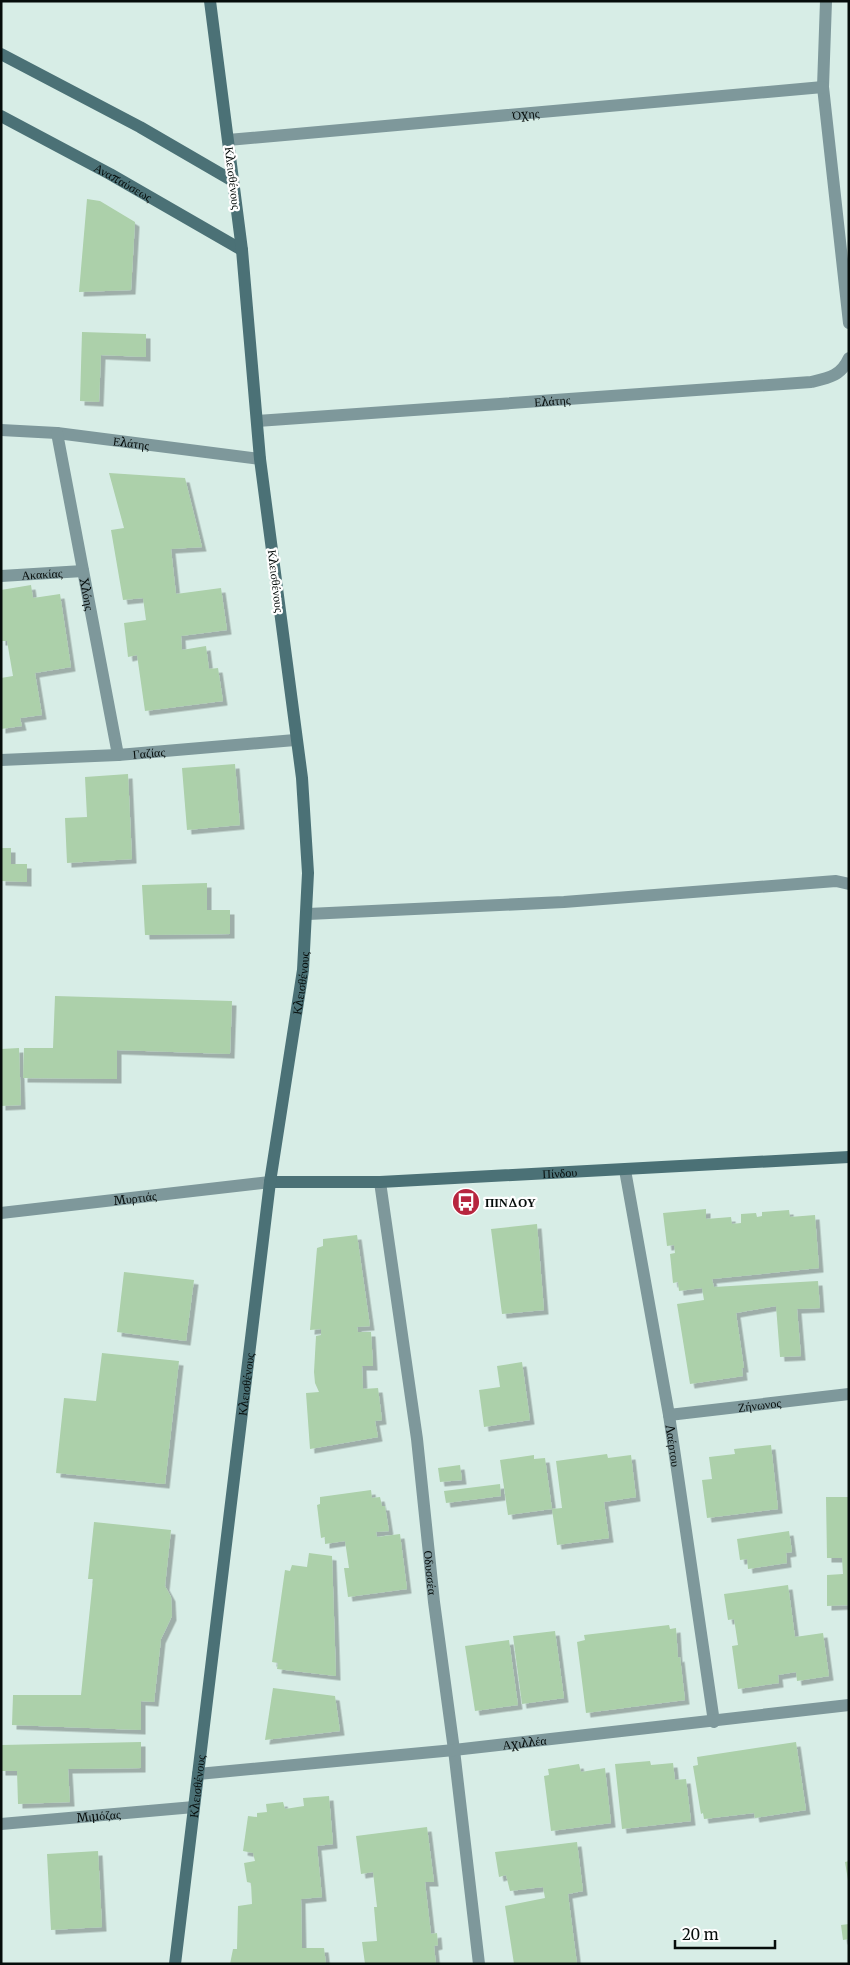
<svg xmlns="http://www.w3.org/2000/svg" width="850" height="1965" font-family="Merriweather,serif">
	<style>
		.building { fill: #acd0aa; filter: url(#shadow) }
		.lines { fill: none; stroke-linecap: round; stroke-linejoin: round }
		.lane { stroke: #7e989b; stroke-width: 12 }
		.street { stroke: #7e989b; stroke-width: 12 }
		.secondary { stroke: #4b7176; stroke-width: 12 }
		.labels { text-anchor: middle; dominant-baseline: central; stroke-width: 4.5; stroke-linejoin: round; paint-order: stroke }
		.street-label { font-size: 12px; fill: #060d0b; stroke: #fff }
		.poi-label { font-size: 12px; font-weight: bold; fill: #060d0b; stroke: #fff; text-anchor: start }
	</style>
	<defs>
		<filter id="shadow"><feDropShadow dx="4.5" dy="4.5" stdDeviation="0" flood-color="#0004"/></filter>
	</defs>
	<rect width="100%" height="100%" fill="#d7ede6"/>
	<!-- building -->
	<path class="building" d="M87,199L100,201L135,222L131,290L79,292Z
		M82,332L146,334V357L101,355L99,402L80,401Z
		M109,473L185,478L202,547L171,549L176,594L221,588L227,630L181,636L182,650L206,646L209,669L218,668L223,701L145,711L137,655L128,657L124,623L146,620L143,598L123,600L111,530L124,528Z
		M31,585L33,598L60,594L71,667L35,673L42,715L20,718L22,726L1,729V678L13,676L7,641H1V590Z
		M235,764L240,825L187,830L182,768Z
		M128,774L132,859L67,863L65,818L87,817L85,777Z
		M1,848H11V864H27V882L1,881Z
		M207,883V910H230V934L145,935L142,885Z
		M55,996L232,1001L230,1054L117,1050V1079L23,1078L24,1048H53Z
		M19,1048L21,1105L1,1106V1049Z
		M706,1209V1219L731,1217L732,1224L741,1223V1214L756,1213L757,1217L762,1216V1212L789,1210L790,1217L815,1215L819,1268L712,1279L714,1287L818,1281L820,1308L797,1309L801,1356L780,1357L776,1306L736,1313L744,1368H742L743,1376L690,1384L677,1304L704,1300L702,1288L679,1291L678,1282L673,1283L670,1254L675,1253L674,1245L667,1246L663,1213Z
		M537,1224L544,1310L502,1314L491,1229Z
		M357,1235L370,1326L357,1327L358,1332H371L373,1366H362L363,1389L378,1388L382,1420L375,1421L378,1437L310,1449L306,1393L319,1392L315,1383L314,1372L316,1336L321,1335V1329L310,1330L317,1248L323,1246V1239Z
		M124,1272L194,1280L186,1341L117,1332Z
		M102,1353L179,1361L165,1484L56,1473L64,1398L96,1401Z
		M522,1362L530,1420L484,1427L479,1390L500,1387L497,1366Z
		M771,1445L778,1509L707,1518L702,1480L712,1479L709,1457L735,1454L734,1449Z
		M607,1454L608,1458L631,1455L636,1497L604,1502L609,1538L557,1545L552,1509L562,1508L556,1461Z
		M534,1455V1459L545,1458L552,1509L508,1515L500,1460Z
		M460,1465L462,1480L440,1482L438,1468Z
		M500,1484L501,1496L446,1503L444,1491Z
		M371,1490L372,1498L380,1497L382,1506H385L389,1531L376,1532L377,1537L400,1534L407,1589L348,1597L344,1568H349L345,1541L325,1544V1537L321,1538L317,1505L320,1504V1497Z
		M826,1497H849V1605L827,1606V1575L843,1574L842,1558H827Z
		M94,1522L171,1530L165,1586L171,1597L172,1616L161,1639L154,1702L141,1701V1730L12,1725L13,1695H81L93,1579H88Z
		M789,1531L792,1552L786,1553L787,1563L748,1569L747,1559L740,1560L737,1539Z
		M309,1553L332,1556L336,1676L277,1669L278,1663L272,1662L285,1570L290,1571L292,1565L307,1567Z
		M788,1585L795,1637L823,1633L829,1676L797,1681L796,1672L778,1675L779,1683L738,1689L732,1646L738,1645L734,1619L728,1620L724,1594Z
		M669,1625L670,1629L676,1628L678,1658L680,1657L685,1700L586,1713L577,1642L585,1640L584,1635Z
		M555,1631L564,1698L522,1704L513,1636Z
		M509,1640L518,1705L475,1711L465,1646Z
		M273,1688L335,1696L340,1731L265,1740Z
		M141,1742V1768L68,1769L70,1802L18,1804L17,1771H1V1745Z
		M796,1742L806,1810L755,1818L754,1813L704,1819L703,1813L701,1814L693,1766L698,1765L697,1757Z
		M650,1761L651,1765L673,1763L675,1780L686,1779L691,1821L622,1829L615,1764Z
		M579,1764L581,1772L605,1768L611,1823L551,1831L544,1776L549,1775L548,1769Z
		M329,1796L333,1844L317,1846L322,1897L301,1899L302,1948H324L326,1964H230L233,1949H237L238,1906L252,1904L251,1883L247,1882L244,1863L255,1861L253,1853L243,1851L248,1816L257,1817V1813L267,1812L266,1804L283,1802L285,1809L304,1806L303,1798Z
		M427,1827L434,1882H425L431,1934L437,1933L438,1945L434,1946L436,1964H365L362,1942L377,1941L374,1907H377L373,1872L361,1874L356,1836Z
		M577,1842L583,1891L568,1894L577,1964H514L505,1906L545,1898L543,1887L510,1891L506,1875L499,1877L495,1852Z
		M98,1851L102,1927L51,1930L47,1854Z
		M849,1861V1880H848L845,1862Z
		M849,1924V1939L843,1940L841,1925Z"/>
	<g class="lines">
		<!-- lane -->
		<path class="lane" d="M308,914L564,902L836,881L849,884"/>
		<!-- street -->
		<g class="street">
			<path d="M826,1L823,87L849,323"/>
			<path id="s1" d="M228,140L823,87"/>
			<path id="s2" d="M257,421L811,382C829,378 841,376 849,358"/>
			<path id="s3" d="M1,430L57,433L260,459"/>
			<path id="s4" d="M57,433L118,755"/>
			<path id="s5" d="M1,576L83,571"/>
			<path id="s6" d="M1,760L118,755L295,740"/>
			<path id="s7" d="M625,1170L669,1415L714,1722"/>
			<path id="s8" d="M380,1182L417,1439L434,1602L454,1750L479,1964"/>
			<path id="s9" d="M1,1213L270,1182"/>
			<path id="s10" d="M669,1415L849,1394"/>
			<path id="s11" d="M198,1774L454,1750L849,1705"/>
			<path id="s12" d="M1,1824L194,1807"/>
		</g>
		<!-- secondary -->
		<g class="secondary">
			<path d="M1,54L140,127L233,181"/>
			<path id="s13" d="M1,116L110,174L242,250"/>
			<path id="s14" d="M270,1182H380L849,1157"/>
			<path id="s15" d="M175,1964L270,1182L303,970L308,873L302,778L260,459L242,250L210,1"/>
		</g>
	</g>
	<!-- icons -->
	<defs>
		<symbol id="bus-disc" viewBox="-11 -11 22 22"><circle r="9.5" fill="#b7253e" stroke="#fff"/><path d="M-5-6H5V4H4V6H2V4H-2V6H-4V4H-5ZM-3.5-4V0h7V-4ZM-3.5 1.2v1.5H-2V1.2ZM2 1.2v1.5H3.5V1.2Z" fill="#fff"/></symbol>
	</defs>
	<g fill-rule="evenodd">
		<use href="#bus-disc" x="450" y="1186" width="32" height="32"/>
	</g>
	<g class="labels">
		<!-- street labels -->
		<g class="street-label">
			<text stroke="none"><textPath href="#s1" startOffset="299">Όχης</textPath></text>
			<text transform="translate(233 178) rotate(83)">Κλεισθένους</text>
			<text stroke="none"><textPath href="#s13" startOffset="139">Αναπαύσεως</textPath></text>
			<text stroke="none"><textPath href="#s2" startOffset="296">Ελάτης</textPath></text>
			<text stroke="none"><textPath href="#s3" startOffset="131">Ελάτης</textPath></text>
			<text stroke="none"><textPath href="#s5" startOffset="41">Ακακίας</textPath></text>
			<text transform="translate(276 581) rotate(83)">Κλεισθένους</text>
			<text stroke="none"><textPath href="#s4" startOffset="164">Χλόης</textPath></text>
			<text stroke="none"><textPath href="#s6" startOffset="148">Γαζίας</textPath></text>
			<text stroke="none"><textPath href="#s15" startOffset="989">Κλεισθένους</textPath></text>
			<text stroke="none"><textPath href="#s14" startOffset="290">Πίνδου</textPath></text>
			<text stroke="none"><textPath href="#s9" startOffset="135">Μυρτιάς</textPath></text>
			<text stroke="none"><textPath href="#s15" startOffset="584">Κλεισθένους</textPath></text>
			<text stroke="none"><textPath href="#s10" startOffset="91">Ζήνωνος</textPath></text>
			<text stroke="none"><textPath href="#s7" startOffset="280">Λαέρτου</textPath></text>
			<text stroke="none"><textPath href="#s8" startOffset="394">Οδυσσέα</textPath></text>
			<text stroke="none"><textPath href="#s11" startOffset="328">Αχιλλέα</textPath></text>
			<text stroke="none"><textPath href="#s15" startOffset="179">Κλεισθένους</textPath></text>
			<text stroke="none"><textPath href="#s12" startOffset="98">Μιμόζας</textPath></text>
		</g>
		<!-- poi labels -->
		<g class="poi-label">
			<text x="485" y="1202">ΠΙΝΔΟΥ</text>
		</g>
	</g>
	<!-- border -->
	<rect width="850" height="1965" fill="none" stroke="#060d0b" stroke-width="5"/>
	<!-- scale -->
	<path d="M675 1940v8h100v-8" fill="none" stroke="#060d0b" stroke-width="2.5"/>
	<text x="682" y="1940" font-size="15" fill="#060d0b" stroke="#ffffff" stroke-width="4" paint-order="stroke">20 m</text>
</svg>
